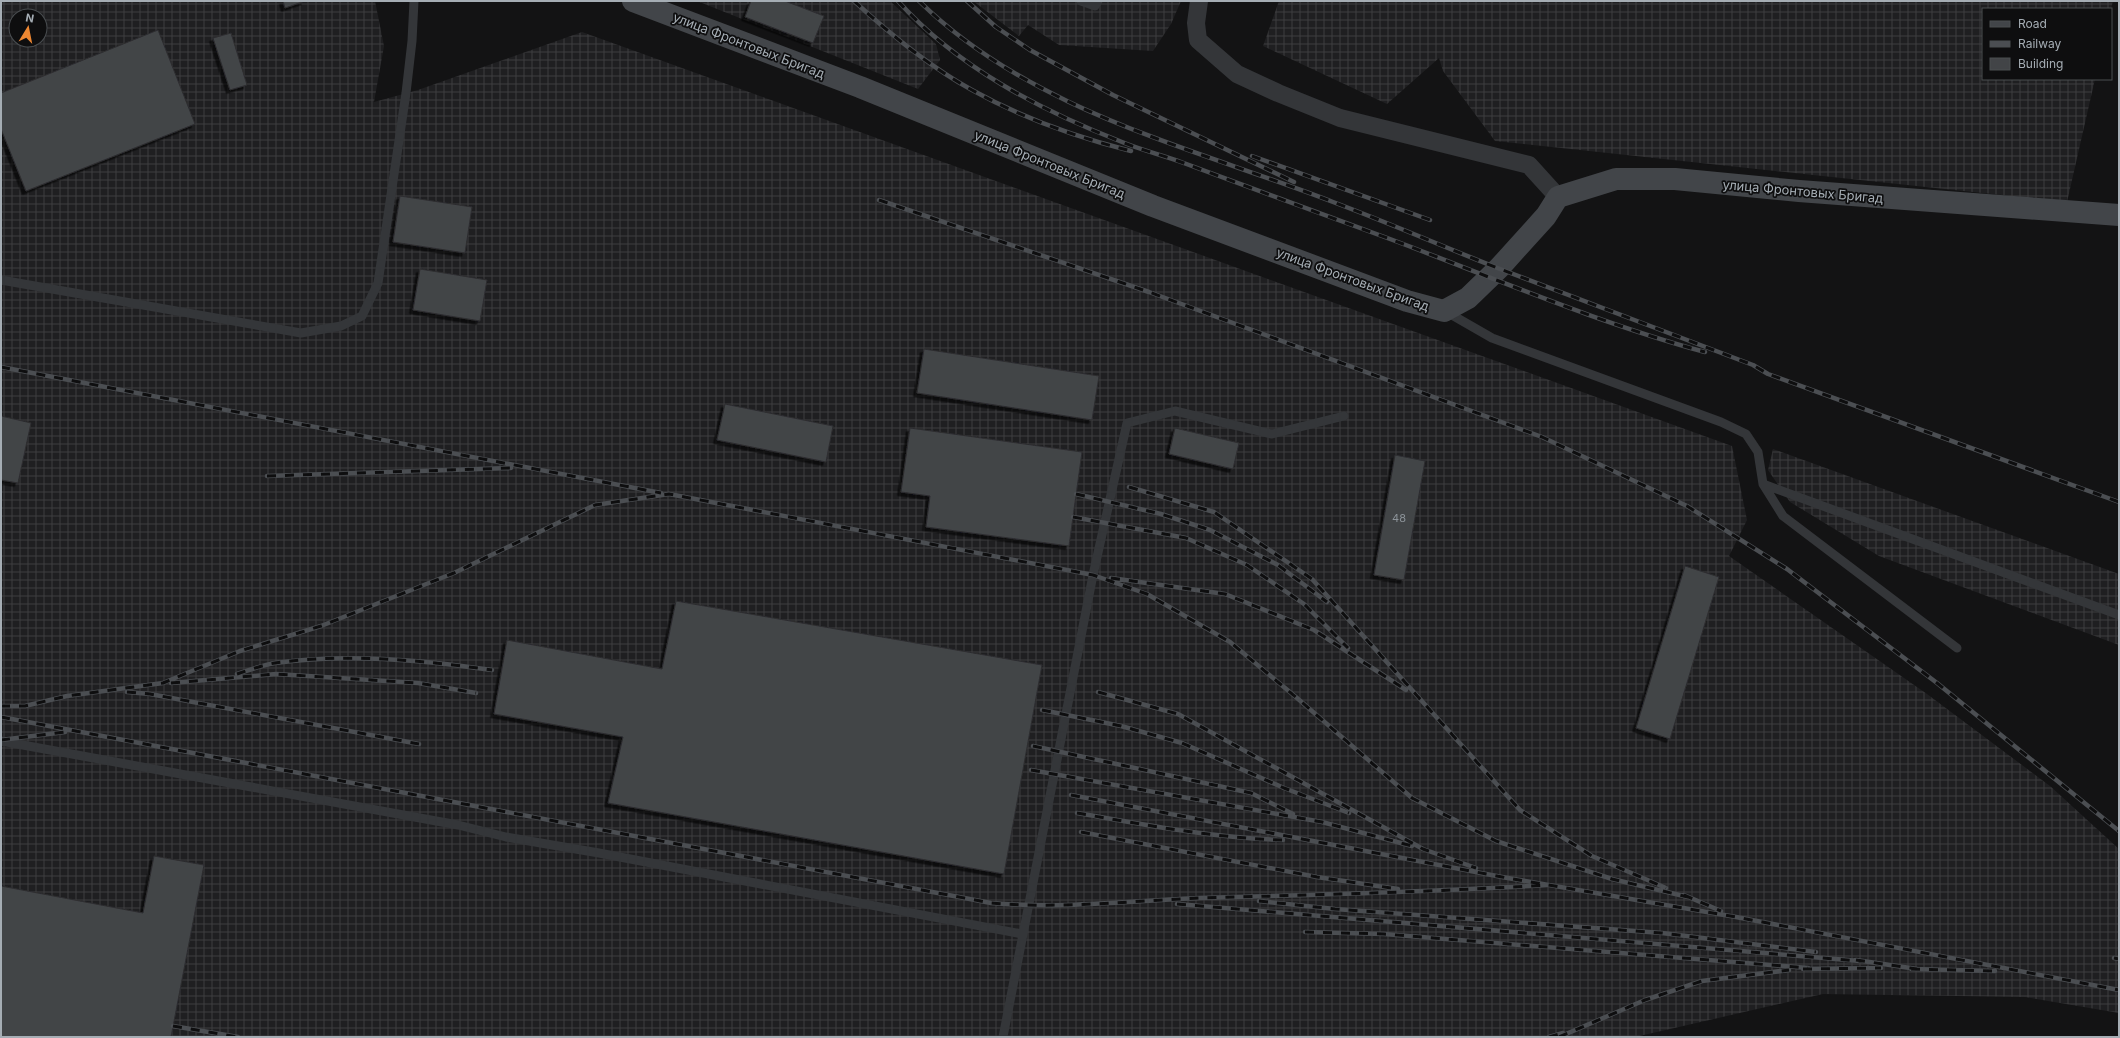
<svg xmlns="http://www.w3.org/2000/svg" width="2120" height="1038" font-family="Inter,sans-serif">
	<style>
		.industrial { fill: url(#industrial-grid); fill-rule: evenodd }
		.building { fill: #424447; stroke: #2d2d30; filter: url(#shadow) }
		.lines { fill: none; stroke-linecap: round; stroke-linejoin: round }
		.service { stroke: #343639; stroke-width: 9 }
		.minor { stroke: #343639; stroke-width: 18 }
		.secondary { stroke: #424549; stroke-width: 22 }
		.rail-casing { stroke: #4b4e52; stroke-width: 4.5 }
		.rail { stroke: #0e0e0f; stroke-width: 3; stroke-dasharray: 9; stroke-linecap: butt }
		.labels { text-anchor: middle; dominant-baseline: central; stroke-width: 3.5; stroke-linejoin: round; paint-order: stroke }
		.number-label { font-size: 11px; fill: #8c9399 }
		.street-label { font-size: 13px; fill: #a5adb4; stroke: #0e0e0f }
	</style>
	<defs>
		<pattern id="industrial-grid" width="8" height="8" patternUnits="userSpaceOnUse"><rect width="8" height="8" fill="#1f1f21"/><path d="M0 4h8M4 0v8" fill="none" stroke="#3d3d3f"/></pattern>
		<filter id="shadow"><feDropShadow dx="-3.5" dy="3.5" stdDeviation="0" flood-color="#0009"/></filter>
	</defs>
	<rect width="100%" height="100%" fill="#131314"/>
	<!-- industrial -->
	<path class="industrial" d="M1,1H375L384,46L374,102L418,90L582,32L1732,446L1747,520L1729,556L1927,694L2050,786L2119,849V1013L2025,997L1823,994L1635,1037H1ZM16,16H40V40H16Z
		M697,1H890L936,44L940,60L918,89Z
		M973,1H1181L1171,24L1153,51L1059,45L1028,25L1019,36Z
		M1279,1H2113L2111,9H1983V79H2095L2067,202L1495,141L1443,71L1439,58L1387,104L1263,46Z
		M1773,449L2119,574V645L1879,556L1790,502L1768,470Z"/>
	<!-- building -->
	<path class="building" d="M283,1H305L285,8Z
		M751,1H785L824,16L813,43L745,17Z
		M158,30L195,124L26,191L1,129V93Z
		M231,33L247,85L230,90L213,38Z
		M400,196L472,207L465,253L393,242Z
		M420,269L487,280L480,321L413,310Z
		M924,349L1099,376L1092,420L917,393Z
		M725,404L833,426L826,462L717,440Z
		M1,416L31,423L18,483L1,480Z
		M910,428L1082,452L1069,546L926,527L930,496L901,492Z
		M1175,428L1239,443L1233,469L1169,454Z
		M1395,455L1425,461L1404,580L1374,575Z
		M1685,566L1719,577L1670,739L1636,728Z
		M676,601L1042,665L1004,874L608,803L623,737L494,714L507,640L662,669Z
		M154,856L204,865L171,1037H1V886L143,913Z"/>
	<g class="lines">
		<!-- service -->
		<path class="service" d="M1081,1L1095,6L1098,1
			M1,280L301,333L341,326L362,316L378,283L406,93L412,41L414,1
			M1445,311L1492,338L1721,422L1746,434L1758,452L1763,484L1783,516L1957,648
			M1763,484L2119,615
			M1,741L458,825L506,837L599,853L1022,934
			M1003,1037L1093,575L1127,423L1175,411L1272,434L1344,416"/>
		<!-- minor -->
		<path class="minor" d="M1199,1L1196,23L1198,40L1237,74L1278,93L1340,118L1529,165L1558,197"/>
		<!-- secondary -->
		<path class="secondary" d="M633,1L860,87L1153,206L1407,301L1444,311L1468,298L1499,268L1546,216L1558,197L1616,179H1675L1799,191L2119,215"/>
		<defs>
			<path id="rail" d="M854,1C890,34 930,67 972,90C1022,118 1076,137 1131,151
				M898,1C957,67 1040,110 1122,142C1141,150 1162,155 1181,162C1251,188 1321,214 1390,239C1494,278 1598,323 1705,352
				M919,1C1031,111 1191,147 1333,202C1389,223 1444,247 1500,269C1584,301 1669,333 1753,365L1768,374L2119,502
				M967,1L996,27L1030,50L1113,95L1294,182
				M1252,156L1430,220
				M879,200L1149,292L1542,437L1687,506L1787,569L1937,683L2119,831
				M1,367L661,493
				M267,476L511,468
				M1129,487L1214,512L1312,579L1520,810L1592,856L1666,888
				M1076,494L1161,514L1210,530L1278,565L1327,602
				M1073,517L1186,538L1247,565L1304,604L1348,648
				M1111,578L1225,594L1314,630L1406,690
				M237,674C249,670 263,665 275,663C346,653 421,660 492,670
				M171,683L276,674L418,683L476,693
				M127,692L150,694L419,744
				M1098,692L1178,714L1423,849L1476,868
				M1,706H25L67,696L163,683L240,651L321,626L454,573L595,505L669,494L1093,575L1147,594L1230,642L1297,698L1412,798L1496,841L1612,879L1688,897
				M1042,710L1121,726L1182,743L1284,788L1349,813
				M1,717L991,903C1060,909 1130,901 1199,898C1315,895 1431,892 1547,885
				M1,740L65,732
				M1033,746L1251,793L1293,814
				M1031,770L1322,822L1412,846
				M1071,795L1502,877L1736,917L2119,990
				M1077,813C1146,825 1213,838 1283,840
				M1081,832L1317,877L1398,889
				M1684,895L1721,911
				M1259,901L1335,909L1662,933L1816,952
				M1177,904L1860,961
				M1305,932L1384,934L1808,968
				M2114,958L2119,959
				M1856,960L1917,969
				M1803,969L1881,968
				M1911,969L1995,971
				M173,1026L238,1037
				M1549,1037L1563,1033
				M1559,1037L1645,1000L1702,981L1789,970"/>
		</defs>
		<!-- rail casing -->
		<use href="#rail" class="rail-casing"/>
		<!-- rail -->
		<use href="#rail" class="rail"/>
	</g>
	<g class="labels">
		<!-- number labels -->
		<g class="number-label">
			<text x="1399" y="518">48</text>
		</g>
		<!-- street labels -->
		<g class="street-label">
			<text transform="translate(749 45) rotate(21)">улица Фронтовых Бригад</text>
			<text transform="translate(1050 164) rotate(22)">улица Фронтовых Бригад</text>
			<text transform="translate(1803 191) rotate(5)">улица Фронтовых Бригад</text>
			<text transform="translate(1353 279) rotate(20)">улица Фронтовых Бригад</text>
		</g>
	</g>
	<!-- border -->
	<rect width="2120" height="1038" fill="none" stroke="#a5adb4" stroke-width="4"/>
	<!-- legend -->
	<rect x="1982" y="8" width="130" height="72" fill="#0e0e0f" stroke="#4a4e51"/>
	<rect x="1990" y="21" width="20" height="6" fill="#424549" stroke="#4a4e51"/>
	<text x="2018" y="28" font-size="12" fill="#a5adb4">Road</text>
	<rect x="1990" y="41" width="20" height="6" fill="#4b4e52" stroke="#4a4e51"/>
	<text x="2018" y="48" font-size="12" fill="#a5adb4">Railway</text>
	<rect x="1990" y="58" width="20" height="12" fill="#424447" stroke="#4a4e51"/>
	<text x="2018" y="68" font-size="12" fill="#a5adb4">Building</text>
	<!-- north arrow -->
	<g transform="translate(28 28) rotate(10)"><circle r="19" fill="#0e0e0f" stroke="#4a4e51"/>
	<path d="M0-3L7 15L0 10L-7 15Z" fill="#ed8732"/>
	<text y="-6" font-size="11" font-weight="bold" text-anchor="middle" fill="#a5adb4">N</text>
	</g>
</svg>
